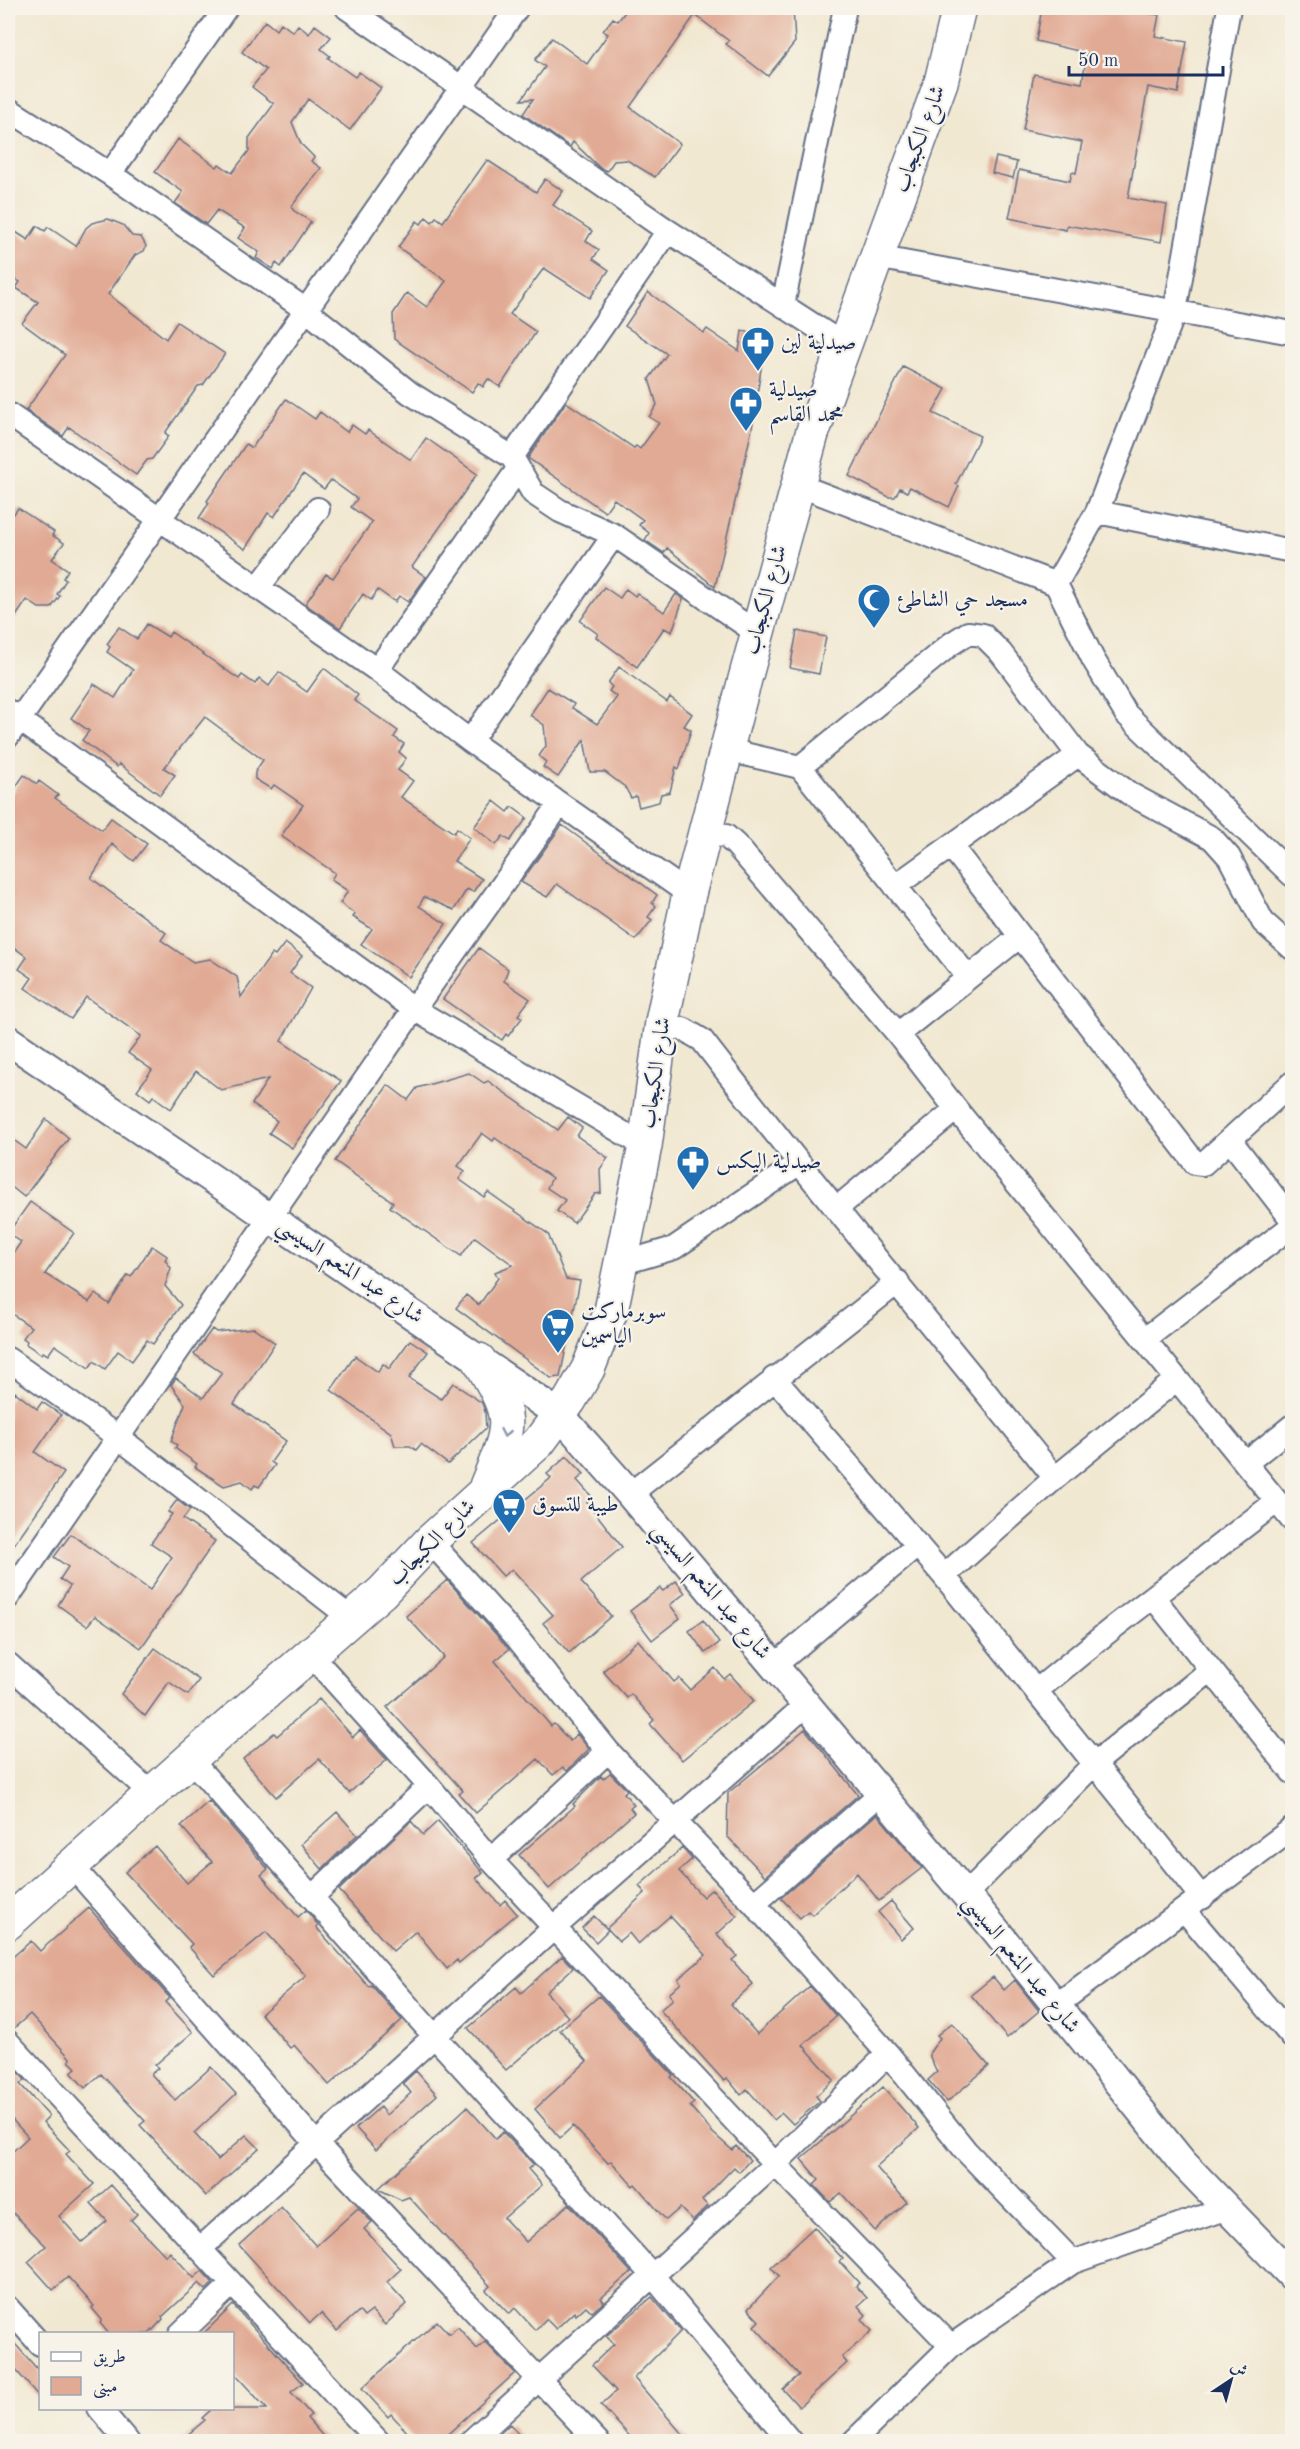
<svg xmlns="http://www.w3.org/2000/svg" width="1300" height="2449" font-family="'Old Standard TT',Amiri,serif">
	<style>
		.building { fill: #e1aa94 }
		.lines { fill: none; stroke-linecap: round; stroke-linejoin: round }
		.minor-casing { stroke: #667086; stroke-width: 26 }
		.tertiary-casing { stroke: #667086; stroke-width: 32 }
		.secondary-casing { stroke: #667086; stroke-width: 36 }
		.minor { stroke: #fff; stroke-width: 22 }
		.tertiary { stroke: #fff; stroke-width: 28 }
		.secondary { stroke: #fff; stroke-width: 33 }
		.oneway { stroke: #8d97ae }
		.labels { text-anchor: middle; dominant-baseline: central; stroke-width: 4.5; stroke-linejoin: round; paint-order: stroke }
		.street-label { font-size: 22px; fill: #1b2f5e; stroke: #f7f3e8 }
		.poi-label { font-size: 22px; fill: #1b2f5e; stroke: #f7f3e8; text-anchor: start }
	</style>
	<rect width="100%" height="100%" fill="#f7f3e8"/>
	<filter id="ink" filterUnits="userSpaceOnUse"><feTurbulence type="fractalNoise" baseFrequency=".0167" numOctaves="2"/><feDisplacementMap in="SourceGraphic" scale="12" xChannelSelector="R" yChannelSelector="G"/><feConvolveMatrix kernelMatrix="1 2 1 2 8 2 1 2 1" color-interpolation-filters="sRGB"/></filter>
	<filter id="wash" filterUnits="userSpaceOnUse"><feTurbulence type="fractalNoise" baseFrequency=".008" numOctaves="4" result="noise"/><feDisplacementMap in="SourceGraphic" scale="24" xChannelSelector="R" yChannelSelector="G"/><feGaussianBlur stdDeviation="1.35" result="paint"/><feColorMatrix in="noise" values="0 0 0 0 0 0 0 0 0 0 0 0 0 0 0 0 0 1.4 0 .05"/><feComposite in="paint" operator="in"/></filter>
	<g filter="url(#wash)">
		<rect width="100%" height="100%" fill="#f1e8d1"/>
		<g id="blocks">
			<!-- building -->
			<path class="building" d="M628,8H793L795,42L768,76L726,44L729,41L695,15L630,107L680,144L655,177L627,160L614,161L607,171L600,168L573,142L570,147L523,114L533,99L521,100L545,67L535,60L552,38L587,64L608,34L603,31L613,18L618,21Z
				M1042,8H1115L1159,15L1155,36L1187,42L1178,93L1148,87L1128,198L1167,205L1161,242L1067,225L1066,230L1009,218L1019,170L1070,181L1072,172L1076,173L1082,142L1023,130L1034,74L1082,83L1087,53L1036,41Z
				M265,21L276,30L281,23L293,32L298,25L309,34L315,25L331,37L321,49L330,56L328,58L355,77L359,72L381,88L350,130L308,99L292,122L301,144L314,157L311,161L321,168L292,206L293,210L311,222L281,267L276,263L273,269L256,258L259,252L238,238L245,228L217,210L206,224L175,203L183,192L155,172L178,139L217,167L219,164L232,173L249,151V138L274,104L252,87L266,70L242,52Z
				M996,157L1017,162L1013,178L992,173Z
				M487,160L536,192L545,179L563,191L553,205L592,231L586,241L599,250L593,259L609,270L590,298L544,268L510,314L536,332L500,387L488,379L483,387L478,383L472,392L394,339L393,314L407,293L427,307L446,281L398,247L417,221L421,224L426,217L432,222L436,217L443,222Z
				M108,219L123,225L132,236L141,237L146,246L144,251L135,255L108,294L166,339L177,322L225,354L203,385L198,386L165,433L169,436L152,459L147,460L136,475L69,427L63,436L26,410L65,355L22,323L38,302L16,288L20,282L8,274V227L28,240L37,226L45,231L48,227L76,246L86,228L92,223Z
				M648,292L704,333L707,329L739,351L742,331L766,335L752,429L715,587L667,548L664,553L645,540L649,533L639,525L643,520L614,499L605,512L528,458L566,402L634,448L636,446L640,449L659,423L649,417L657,405L649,379L667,354L625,326Z
				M903,367L946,389L933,413L980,436L956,484L959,486L949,507L910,487L907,492L900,488L895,497H889L849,476Z
				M286,399L315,419L320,412L347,432L352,425L365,434L368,430L411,460L426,438L477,474L412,567L426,577L408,602L399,596L395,602L378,590L371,600L363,594L340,628L305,604L326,574L333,578L372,522L351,507L357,499L331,480L324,489L303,474L274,517L268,513L245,549L199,518L209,503L207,501L246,444L252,448Z
				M18,508L54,532L52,535L64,543L52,559L68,570L63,578L66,580L57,594L60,596L51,608H39L27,600L8,628V509L14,514Z
				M604,587L620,598L626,589L635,596L637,593L664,612L676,594L683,599L672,632L664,628L637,667L596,637L598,634L580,621Z
				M147,624L168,637L171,632L239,679L242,675L255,684L259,678L269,686L279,672L307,692L324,668L358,695L354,700L398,731L394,737L404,744L399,752L406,758L398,770L413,781L401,797L454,833L457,828L470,838L454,861L482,879L473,892L467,889L454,910L424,897L419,906L446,924L409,977L361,944L372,929L353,917L355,914L340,903L348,891L331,880L335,873L281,836L303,805L274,785L271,789L255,779V772L263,760L205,717L164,768L175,775L160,795L119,764L117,767L82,740L89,731L71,718L94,684L115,698L133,670L107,652L110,647L107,644L119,627L137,639Z
				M797,631L826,637L819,674L790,668Z
				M619,667L667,702L670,697L692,714L684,726L691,730L679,769L676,767L670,792L661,794L659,802L639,807L636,796L631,798L625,787L605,772H590L584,740L558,777L543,767L546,762L539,756L546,746L544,725L530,715L548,688L574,704L572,708L597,724L617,697L609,691L612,687L608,683Z
				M24,775L37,784L39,781L58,795L55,798L102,830L111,818L147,844L134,861L112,844L91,878L166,933L161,940L193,962L210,959L237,977L241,997L272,954L275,956L285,943L302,956L290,973L311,988L281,1041L341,1081L292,1148L269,1133L277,1121L252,1104L268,1079L221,1090L196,1071L171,1109L153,1096L150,1100L137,1090L152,1070L128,1053L141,1036L86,997L71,1019L25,988L32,978L19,969L27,957L8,943V798Z
				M494,801L508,812L512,807L527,818L510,841L503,836L496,845L474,827Z
				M562,825L657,895L652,903L656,906L648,917L652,920L636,940L557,884L547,897L521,882Z
				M479,948L508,969L504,981L530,999L518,1015L522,1018L508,1036L506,1034L502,1040L443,999Z
				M469,1073L484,1083L488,1081L558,1130L568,1117L582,1128L577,1136L608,1158L600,1169L601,1193L595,1194L574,1223L557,1211L565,1200L547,1188L552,1178L495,1138L493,1141L482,1133L458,1166L465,1171L459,1179L484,1197L488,1192L548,1234L566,1279L580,1281L560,1377L551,1378L456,1308L466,1295L479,1305L498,1278L495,1272L513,1265L475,1237L461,1256L390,1207L393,1202L335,1161L388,1085L408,1100L417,1088Z
				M46,1119L69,1138L24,1197L8,1184V1136L26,1149Z
				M30,1202L74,1233L45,1274L89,1302L95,1294L109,1304L128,1275L131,1277L152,1246L167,1256L165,1260L171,1268L165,1286L181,1305L153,1344L147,1340L132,1361L118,1351L105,1369L94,1361L89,1368L55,1345L48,1355L43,1352L41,1354L26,1344L27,1341L23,1338L31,1327L8,1311V1261L21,1242L8,1233Z
				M254,1328L275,1343L234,1404L286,1441L271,1462L275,1465L259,1487L255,1485L252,1489L242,1481L224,1486L195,1467L197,1464L175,1448L177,1445L171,1441L185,1404L171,1385L176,1378L203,1398L222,1373L194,1354L212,1329L216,1332Z
				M410,1340L428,1352L409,1378L441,1399L453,1383L482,1403L485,1412L486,1428L448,1464L421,1444L416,1450L410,1446H395L391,1433L331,1390L355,1356L378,1372L383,1364L389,1369Z
				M15,1392L37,1409L42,1402L61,1415L35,1452L64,1473L8,1553V1402Z
				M567,1456L584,1474L577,1480L592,1497L587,1502L622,1547L581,1582L611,1616L569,1653L543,1623L553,1615L512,1569L503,1576L473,1543L551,1478L547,1474Z
				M177,1500L190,1510L183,1519L215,1541L141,1648L95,1616L87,1626L58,1605L70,1586L60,1579L68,1567L54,1557L71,1534L150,1590L172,1557L151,1543L172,1514L168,1512Z
				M447,1580L509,1649L495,1661L551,1726L554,1724L570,1741L577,1734L589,1749L567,1771L563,1767L553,1775L538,1759L476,1813L459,1794L463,1791L387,1707L444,1657L406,1616Z
				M676,1581L685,1593L670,1605L680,1618L652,1640L630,1611L660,1588L663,1591Z
				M703,1620L719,1643L705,1653L689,1631Z
				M638,1640L674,1682L679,1678L690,1690L715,1668L724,1679L730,1674L754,1701L682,1760L650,1724L654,1720L631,1694L627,1698L603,1671Z
				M155,1648L199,1680L188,1695L169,1682L145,1716L121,1694Z
				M319,1699L353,1737L360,1730L387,1760L349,1793L319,1759L276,1797L243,1759L274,1733L277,1736Z
				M805,1729L858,1795L765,1876L727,1836L728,1793Z
				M610,1773L627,1790L624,1793L634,1805L630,1808L634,1813L549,1889L519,1855L575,1806L573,1804L601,1776L603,1779Z
				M209,1801L268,1869L261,1875L298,1917L306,1910L318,1925L316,1927L369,1987L371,1985L402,2020L329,2085L294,2045L290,2048L261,2014L306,1976L266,1932L214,1975L189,1947L192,1944L125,1872L155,1846L187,1883L212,1862L181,1826Z
				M337,1812L357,1835L322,1869L301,1844Z
				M877,1814L922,1868L879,1901L857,1873L812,1915L808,1911L800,1918L781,1898Z
				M411,1821L423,1835L438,1821L483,1873L476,1878L500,1905L505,1900L517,1914L459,1963L457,1960L447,1969L416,1931L393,1951L339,1890Z
				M682,1848L692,1859L679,1871L703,1897L712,1889L737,1916L717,1934L737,1956L732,1960L753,1984L731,2004L757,2034L810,1986L836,2016L803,2045L834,2080L816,2096L820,2101L793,2124L782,2113L774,2120L747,2089L741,2095L727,2078L724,2081L660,2010L673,1999L669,1994L681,1983L678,1979L706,1955L670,1916L638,1944L629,1933L619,1941L607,1928L645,1893L639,1886Z
				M891,1901L914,1928L901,1939L878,1912Z
				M89,1908L170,1998L165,2002L193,2032L155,2065L158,2068L151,2074L175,2100L211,2067L236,2094L194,2133L218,2160L246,2135L259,2148L206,2196L140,2125L145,2121L101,2074L85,2088L71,2072L76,2068L69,2061L71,2059L30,2014L13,2029H8V1961L31,1941L40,1951Z
				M594,1916L608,1930L596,1942L582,1928Z
				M562,1956L573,1968L546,1992L568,2017L506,2070L468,2028L516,1987L521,1993Z
				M993,1977L1004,1990L1015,1980L1039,2011L1007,2038L971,1995Z
				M599,1996L673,2075L671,2077L694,2103L690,2106L713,2133L732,2150L736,2146L750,2160L739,2172L734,2167L702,2200L708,2206L693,2221L680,2208L666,2220L635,2184L633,2186L611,2161L608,2163L573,2126L560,2138L535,2109L587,2061L560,2030Z
				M952,2023L989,2066L947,2102L928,2080L937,2072L930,2057V2052L940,2038L937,2035Z
				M8,2061L25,2080L20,2084L49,2116L43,2122L70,2151L66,2154L94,2184L59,2216L82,2242L107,2221L91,2203L111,2185L137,2214L131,2220L166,2256L170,2252L194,2278L202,2271L213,2283L206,2290L199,2283L162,2317L163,2319L149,2334H109L100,2323L102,2320L92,2308L94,2306L68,2277L53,2290L28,2262L46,2246L8,2208V2156L28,2137L8,2115Z
				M416,2071L437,2095L376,2150L356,2128L380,2107L386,2115L411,2093L403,2083Z
				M883,2087L919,2128L876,2167L907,2202L875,2231L841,2193L830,2202L814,2185L819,2180L801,2159Z
				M467,2107L496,2139L503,2132L534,2165L528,2169L542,2185L504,2218L526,2242L569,2204L631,2272L601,2298L604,2302L592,2312L586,2306L576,2315L574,2312L556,2329L546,2319L535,2330L515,2308L509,2314L486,2290L490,2286L409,2197L401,2200L378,2189Z
				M281,2207L316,2246L358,2208L372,2222L364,2229L401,2269L387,2282L407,2304L385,2325L372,2311L364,2317L359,2311L337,2331L321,2313L310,2323L239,2245Z
				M814,2227L843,2259L840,2262L859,2283L856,2286L867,2298L858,2306L866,2315L862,2319L872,2331L842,2357L847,2363L799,2407L783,2389L799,2375L754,2326L759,2321L748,2309L779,2276L771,2267Z
				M652,2297L681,2331L634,2378L689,2442H635L601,2405L616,2391L592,2365L614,2344L606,2336Z
				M233,2305L303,2383L291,2392L311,2415L307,2418L328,2442H179L205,2420L202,2418L212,2409H267L232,2371V2334H203Z
				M437,2321L449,2334L458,2327L477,2349L485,2342L515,2373L439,2442H416L391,2414L388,2417L362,2388Z
				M8,2336L40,2372V2398L8,2361Z
				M510,2424L525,2442H491Z"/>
		</g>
	</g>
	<g filter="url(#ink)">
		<use href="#blocks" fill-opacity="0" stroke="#667086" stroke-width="1.5"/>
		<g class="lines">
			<defs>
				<path id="minor" d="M347,8L668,231L844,345
					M8,109L110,174L306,310L410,393L512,457L533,493L560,511L614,535L757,633
					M110,174L226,8
					M876,257L1292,333
					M783,305L845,8
					M8,414L377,670L470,741L689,894
					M512,457L668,231
					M798,485L1056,584L1093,659L1126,714L1292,875
					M1097,512L1292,551
					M1056,584L1097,512L1175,311L1229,8
					M258,588L318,509
					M377,670L518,469
					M8,711L414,1009L645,1146
					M8,736L517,8
					M470,741L614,535
					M727,750L800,767L951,644L968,633L983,635L1001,653L1078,755L1130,794L1212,838L1229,857L1263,922L1292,948
					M800,767L968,977
					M705,834L726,836L736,845L898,1034L956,1109L1292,1520
					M951,846L1195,1163L1203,1164L1292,1083
					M895,886L1078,755
					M662,1022L685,1030L702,1040C816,1188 938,1332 1055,1478
					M898,1034L1019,937
					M1230,1140L1292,1220
					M836,1209L956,1109
					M620,1264L674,1248L798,1164
					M1145,1339L1292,1226
					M8,1359L118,1437L352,1619
					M774,1378L944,1576L1202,1898
					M1246,1463L1292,1426
					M630,1494L898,1282
					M430,1541L518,1639L608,1751L754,1904L888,2054L966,2151L1073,2262
					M944,1576L1055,1478L1177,1379
					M8,1597L414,1009L560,804
					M1154,1598L1292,1772
					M311,1655L429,1786L491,1860L775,2164L951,2346
					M8,1664L151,1793
					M774,1666L918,1545
					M1036,1691L1114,1627L1276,1502
					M190,1759L436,2038L653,2276L791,2442
					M491,1860L608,1751
					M71,1865L316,2143L598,2442
					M965,1895L1095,1763L1211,1670
					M313,1896L429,1786
					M754,1904L881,1793
					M1185,1911L1292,2037
					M1055,2006L1292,1829
					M8,2042L379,2442
					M201,2248L555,1927L806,1705
					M8,2308L40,2344
					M180,2334L231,2285
					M99,2408L128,2442
					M470,2442L775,2164L888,2054
					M853,2442L951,2346L1073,2262L1227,2208"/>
				<path id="tertiary" d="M8,1040L560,1415L630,1494L997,1932L1182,2162L1292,2276"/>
				<path id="secondary" d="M479,1360C515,1420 512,1423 486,1486
					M8,1923L190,1759L382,1592L430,1541L539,1442L570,1400L588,1369L611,1311L645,1146L662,1022L689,894L745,679L812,434L941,82L959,8"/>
			</defs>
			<!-- minor casing -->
			<use href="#minor" class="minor-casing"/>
			<!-- tertiary casing -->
			<use href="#tertiary" class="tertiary-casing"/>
			<!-- secondary casing -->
			<use href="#secondary" class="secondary-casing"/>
			<!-- minor -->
			<use href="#minor" class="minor"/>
			<!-- tertiary -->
			<use href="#tertiary" class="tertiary"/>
			<!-- secondary -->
			<use href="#secondary" class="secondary"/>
		</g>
		<!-- one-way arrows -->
		<defs><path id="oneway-chevron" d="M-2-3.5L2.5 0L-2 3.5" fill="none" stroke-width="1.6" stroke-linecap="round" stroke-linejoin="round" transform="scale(1.5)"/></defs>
		<use class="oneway" href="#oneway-chevron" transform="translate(505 1433) rotate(101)"/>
	</g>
	<!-- icons -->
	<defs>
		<symbol id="pharmacy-pin" viewBox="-11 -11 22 30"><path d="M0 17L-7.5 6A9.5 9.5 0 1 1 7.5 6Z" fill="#1f6fb2" stroke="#f7f3e8"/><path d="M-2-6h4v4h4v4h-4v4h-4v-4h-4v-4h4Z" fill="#fff"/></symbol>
		<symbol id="mosque-pin" viewBox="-11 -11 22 30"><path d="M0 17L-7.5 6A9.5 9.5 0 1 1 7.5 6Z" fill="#1f6fb2" stroke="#f7f3e8"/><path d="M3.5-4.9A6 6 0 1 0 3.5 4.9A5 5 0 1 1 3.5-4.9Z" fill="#fff"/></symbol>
		<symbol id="supermarket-pin" viewBox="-11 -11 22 30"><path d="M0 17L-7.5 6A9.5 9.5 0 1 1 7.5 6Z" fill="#1f6fb2" stroke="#f7f3e8"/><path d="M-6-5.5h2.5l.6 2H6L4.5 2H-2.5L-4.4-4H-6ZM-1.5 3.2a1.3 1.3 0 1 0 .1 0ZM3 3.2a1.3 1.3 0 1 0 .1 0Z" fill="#fff"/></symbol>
	</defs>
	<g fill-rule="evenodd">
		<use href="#pharmacy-pin" x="739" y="324" width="38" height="52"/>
		<use href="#pharmacy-pin" x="727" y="384" width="38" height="52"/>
		<use href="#mosque-pin" x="855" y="581" width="38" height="52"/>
		<use href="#pharmacy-pin" x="674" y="1143" width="38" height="52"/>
		<use href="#supermarket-pin" x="539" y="1306" width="38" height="52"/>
		<use href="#supermarket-pin" x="490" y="1486" width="38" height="52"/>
	</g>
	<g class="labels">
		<!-- street labels -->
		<g class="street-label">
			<text transform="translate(920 139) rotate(-70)">شارع الكبجاب</text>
			<text transform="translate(766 600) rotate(-75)">شارع الكبجاب</text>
			<text transform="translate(656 1073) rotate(-82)">شارع الكبجاب</text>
			<text transform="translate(350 1271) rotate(34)">شارع عبد المنعم السيسي</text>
			<text transform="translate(432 1543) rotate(-45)">شارع الكبجاب</text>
			<text transform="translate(711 1591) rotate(50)">شارع عبد المنعم السيسي</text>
			<text transform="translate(1021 1964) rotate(51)">شارع عبد المنعم السيسي</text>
		</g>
		<!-- poi labels -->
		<g class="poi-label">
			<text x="781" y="343">صيدلية لين</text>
			<text x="769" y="390">صيدلية<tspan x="769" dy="25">محمد القاسم</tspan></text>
			<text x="897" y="600">مسجد حي الشاطئ</text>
			<text x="716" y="1162">صيدلية اليكس</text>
			<text x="581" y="1312">سوبرماركت<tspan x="581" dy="25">الياسمين</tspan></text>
			<text x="532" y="1505">طيبة للتسوق</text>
		</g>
	</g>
	<!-- margin -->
	<rect width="1300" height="2449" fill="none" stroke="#f7f3e8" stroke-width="30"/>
	<!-- legend -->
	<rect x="39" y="2332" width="195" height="78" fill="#f7f3e8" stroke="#9fa5b1" stroke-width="1.5"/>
	<rect x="51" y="2352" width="30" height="9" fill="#ffffff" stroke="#9fa5b1" stroke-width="1.5"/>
	<text x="93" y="2362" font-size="18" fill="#1b2f5e">طريق</text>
	<rect x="51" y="2377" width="30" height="18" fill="#e1aa94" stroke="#9fa5b1" stroke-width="1.5"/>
	<text x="93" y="2392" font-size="18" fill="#1b2f5e">مبنى</text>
	<!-- north arrow -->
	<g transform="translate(1231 2380) rotate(36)" stroke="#f7f3e8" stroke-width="4.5" paint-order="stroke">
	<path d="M0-4.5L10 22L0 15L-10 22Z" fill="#1b2f5e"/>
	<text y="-9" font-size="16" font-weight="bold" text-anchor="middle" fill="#1b2f5e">ش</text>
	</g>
	<!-- scale -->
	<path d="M1069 66v9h154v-9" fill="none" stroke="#1b2f5e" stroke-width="3"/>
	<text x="1078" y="66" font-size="18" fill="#1b2f5e" stroke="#f7f3e8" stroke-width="4.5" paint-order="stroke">50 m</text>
</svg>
